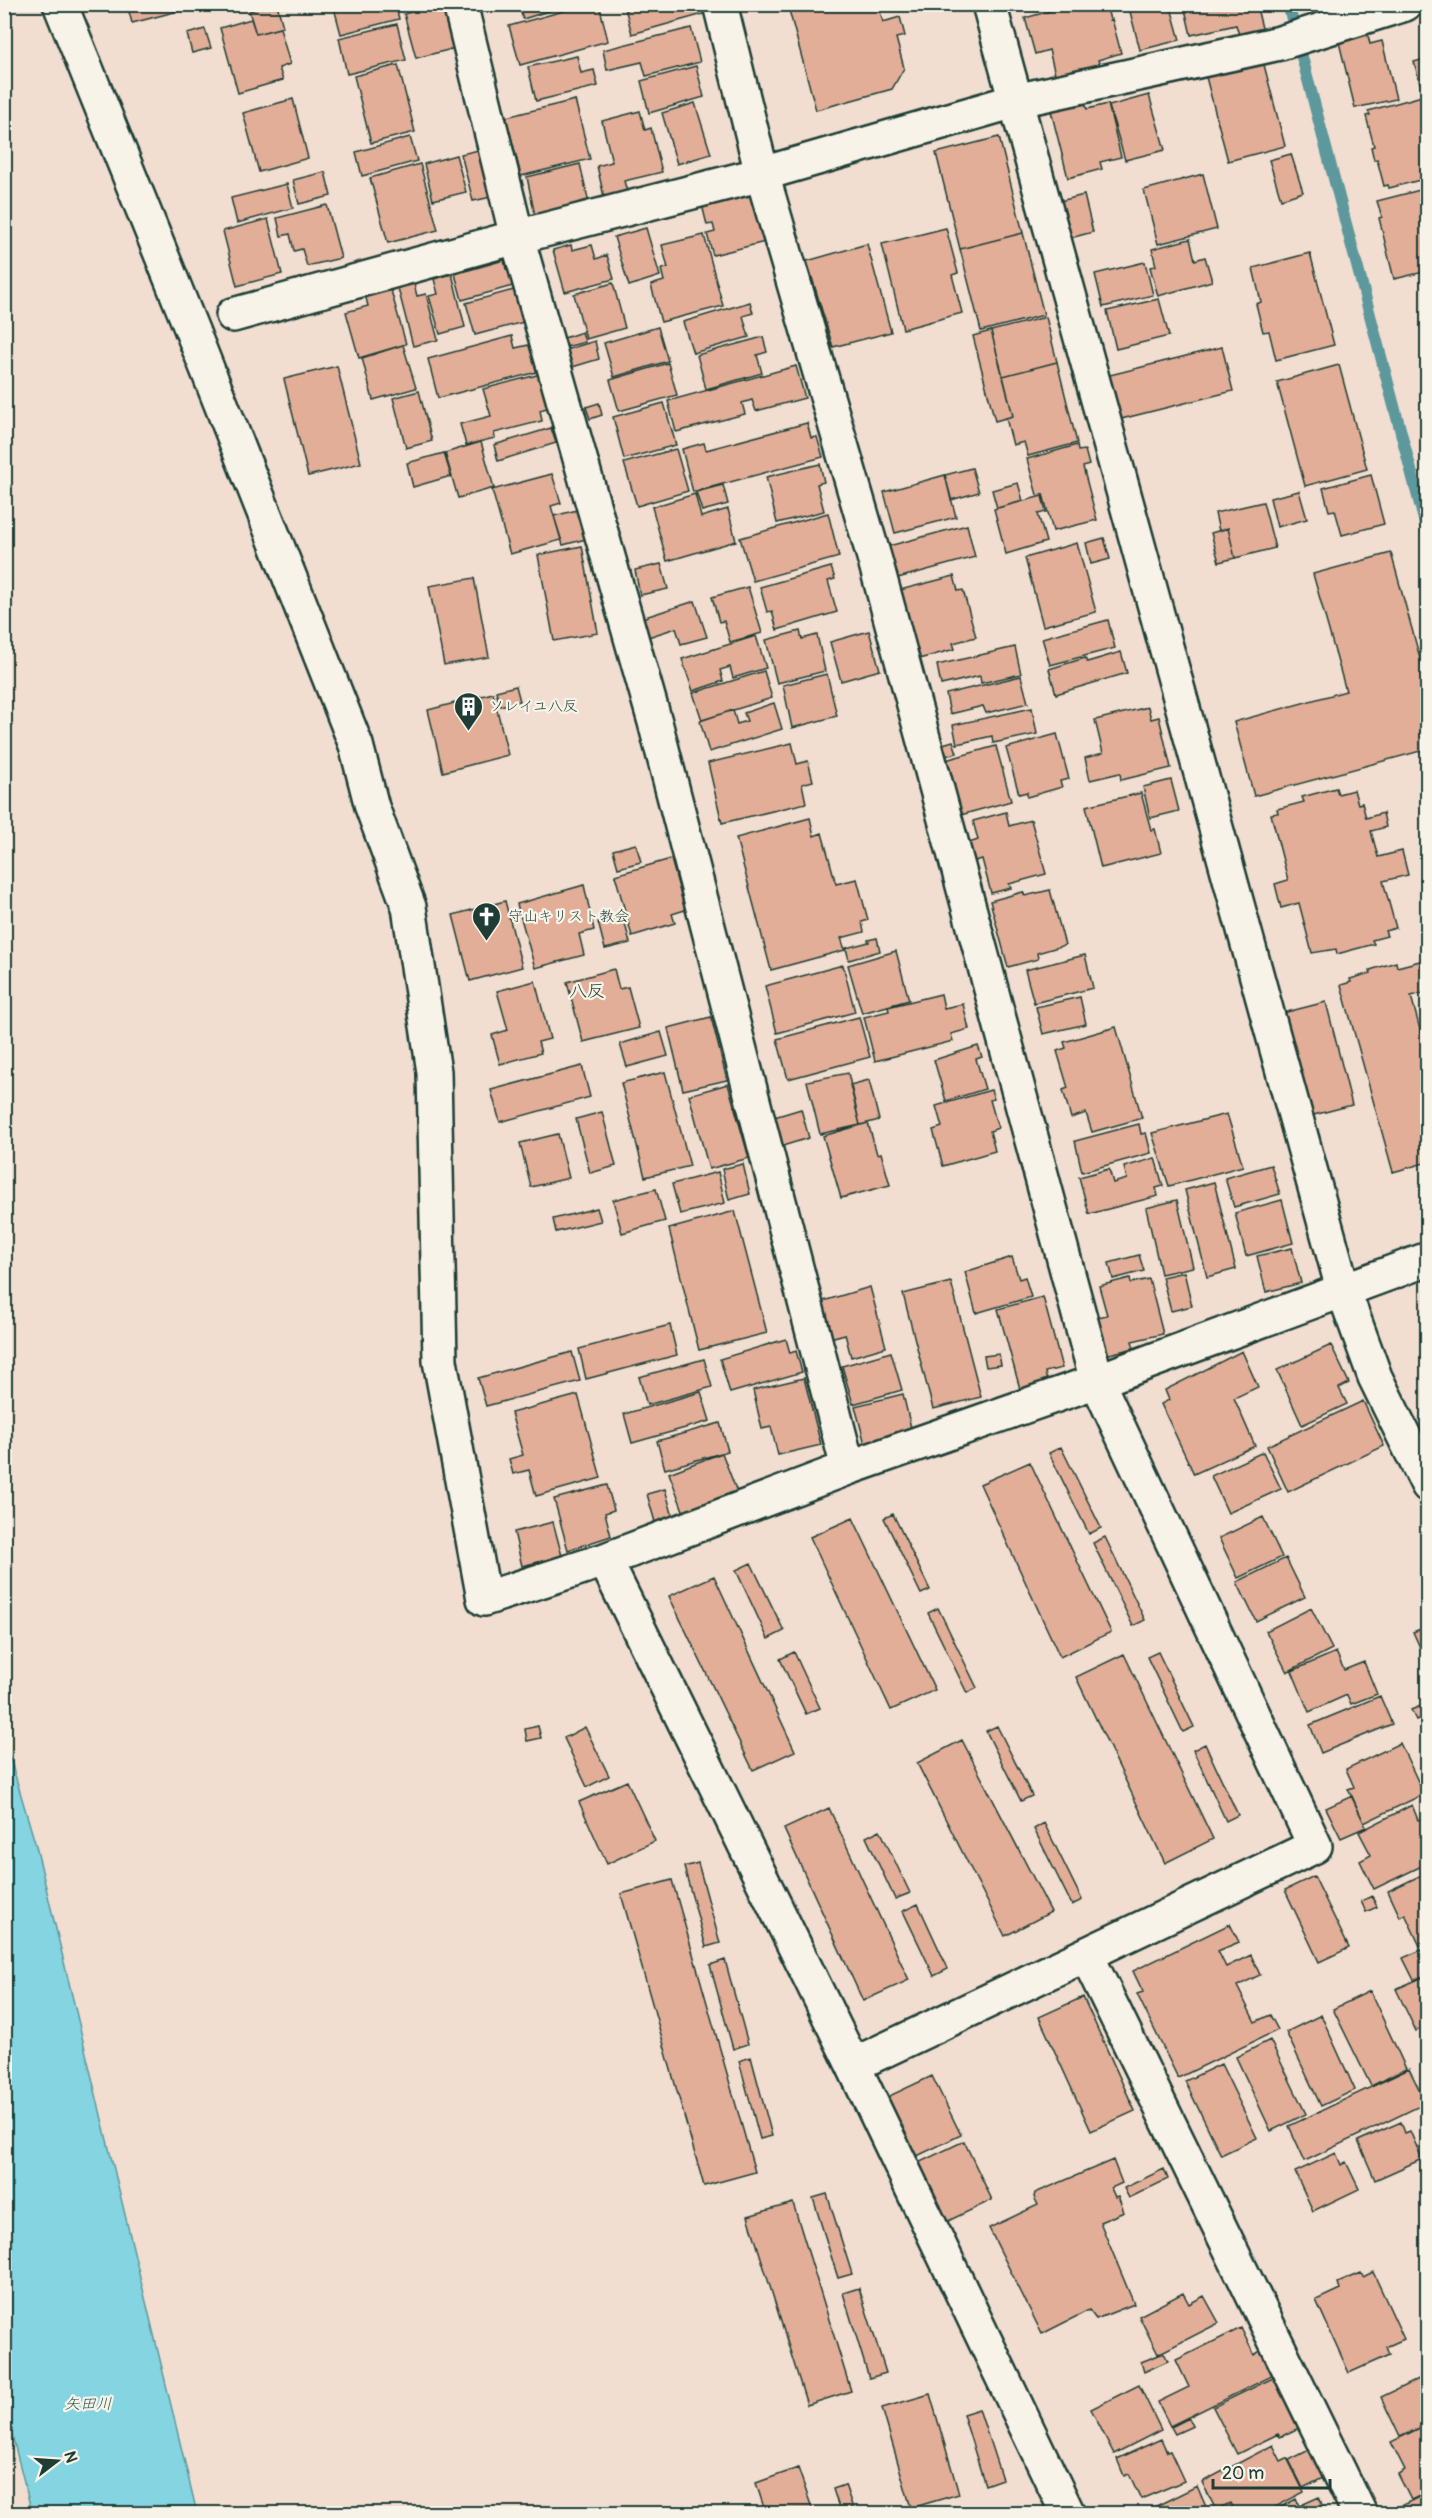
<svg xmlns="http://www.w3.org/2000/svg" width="1432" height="2518" font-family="Pangolin,'Klee One',sans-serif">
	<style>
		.water { fill: #84d4e1; stroke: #5c989c; stroke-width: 1.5 }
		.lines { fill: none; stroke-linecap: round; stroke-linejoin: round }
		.stream { stroke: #5c989c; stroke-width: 12 }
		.building { fill: #e3ae97; stroke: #1f3d34; stroke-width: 1.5 }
		.minor-casing { stroke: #1f3d34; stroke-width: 38 }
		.minor { stroke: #f7f3e8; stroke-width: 33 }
		.labels { text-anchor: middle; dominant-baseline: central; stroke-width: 4.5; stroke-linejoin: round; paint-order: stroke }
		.poi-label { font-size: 15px; fill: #1f3d34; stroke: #f7f3e8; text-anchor: start }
		.water-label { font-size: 16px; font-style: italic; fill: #335b57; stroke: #f7f3e8 }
		.quarter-label { font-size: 18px; fill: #1f3d34; stroke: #f7f3e8 }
	</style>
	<rect width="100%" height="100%" fill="#f1ded0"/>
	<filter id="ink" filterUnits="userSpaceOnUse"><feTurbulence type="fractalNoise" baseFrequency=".0167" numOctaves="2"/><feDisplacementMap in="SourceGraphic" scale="12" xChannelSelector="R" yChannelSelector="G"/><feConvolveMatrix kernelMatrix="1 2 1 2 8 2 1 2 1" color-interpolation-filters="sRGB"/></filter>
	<g filter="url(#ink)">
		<!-- water -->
		<path class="water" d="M5,1741L36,1846L197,2513H32L4,2404Z"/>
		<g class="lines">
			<!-- stream -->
			<path class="stream" d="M1288,4L1428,535"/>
		</g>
		<!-- building -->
		<path class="building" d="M127,4H180L182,10L132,23Z
			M273,4H277L283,27L256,34L249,11Z
			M333,4H414V6L397,11L399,19L341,34Z
			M449,4L460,47L416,58L404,14L418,10L417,5L419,4Z
			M518,4H571L523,19Z
			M589,4H599L608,41L520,65L509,26Z
			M624,4H704L707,13L632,34Z
			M811,4H878L883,22L900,17L905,36L896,38L904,68L892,89L816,110L789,10Z
			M1075,4H1106L1110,20L1112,19L1121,53L1098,60L1101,69L1057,82L1049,50L1035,54L1025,18Z
			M1128,4H1170L1180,40L1140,50Z
			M1256,4L1263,32L1240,38L1236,25L1191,35L1184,5Z
			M251,19L256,34L280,28L290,64L279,68L283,80L238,93L220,28Z
			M397,24L406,60L347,74L339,38Z
			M691,28L700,62L646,76L642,62L607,70L603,50Z
			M205,29L211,48L192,53L187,34Z
			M1367,31L1370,44L1382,41L1396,99L1355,108L1338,38Z
			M577,56L581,73L594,70L598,86L536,101L528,67Z
			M1428,58V88L1422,90L1414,62Z
			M1263,61L1285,146L1228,161L1206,77Z
			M398,65L415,132L371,143L354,76Z
			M696,66L704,97L649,113L641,81Z
			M1149,95L1165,150L1125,160L1109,106Z
			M1422,96L1423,102L1428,100V178L1389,188L1388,185L1384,186L1377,159L1374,160L1371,147L1374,146L1366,116L1370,115L1368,111Z
			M293,99L308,158L259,172L243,113Z
			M575,100L590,159L521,176L506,117Z
			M1085,102L1087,109L1108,104L1121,157L1100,162L1102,169L1068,178L1051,111Z
			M695,103L711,154L677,164L662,113Z
			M640,111L645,130L651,128L662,172L624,181L628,195L605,201L597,166L612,162L602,121Z
			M410,137L417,161L362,176L356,152Z
			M999,137L1023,233L960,249L936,153Z
			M488,148L500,195L473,201L461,154Z
			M1291,154L1303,192L1281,199L1269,160Z
			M456,155L466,192L433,200L424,164Z
			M420,164L438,230L388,243L370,178Z
			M580,164L589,203L535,216L527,177Z
			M325,172L331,196L299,204L293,180Z
			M1203,174L1217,229L1158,244L1144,190Z
			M287,184L293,208L237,223L231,198Z
			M1428,188V271L1394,279L1379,218L1382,217L1377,201Z
			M756,191L769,241L713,255L707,234L715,232L713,224L707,225L702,205Z
			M1084,195L1093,232L1070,238L1060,201Z
			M327,205L341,258L307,266L302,249L294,251L290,234L281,236L277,218Z
			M268,219L282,274L237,286L223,231Z
			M646,228L660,276L629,286L614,237Z
			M946,228L958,273L952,275L962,313L903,329L882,244Z
			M1023,233L1044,315L981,331L960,249Z
			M704,235L723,306L661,322L651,285L664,281L661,269L668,268L662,245Z
			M1190,239L1195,260L1205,257L1212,281L1158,296L1150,267L1156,266L1152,249Z
			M867,244L891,332L833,347L807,261Z
			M571,245L572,250L592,245L596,259L607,255L614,279L565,292L553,250Z
			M1310,253L1334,345L1276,360L1269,331L1263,332L1256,304L1261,302L1253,268Z
			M504,260L506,269L515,267L520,284L462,300L455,274Z
			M1145,262L1153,295L1103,307L1095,274Z
			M452,274L465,327L440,334L429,296L438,294L434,279Z
			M613,283L625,328L586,339L574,294Z
			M414,284L417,296L426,294L438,340L413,346L398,288Z
			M390,287L406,344L359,358L346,312L368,306L365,294Z
			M521,288L531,320L475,335L466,303Z
			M1159,299L1169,336L1116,349L1107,311Z
			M750,302L753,313L743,316L749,337L693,353L683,322Z
			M1046,317L1057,362L1003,376L991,331Z
			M658,327L668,361L614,377L604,343Z
			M991,331L1013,416L995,421L973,336Z
			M582,332L585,342L566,347L564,338Z
			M512,336L515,348L529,345L537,372L438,398L428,359Z
			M763,337L767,352L757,355L762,373L706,389L697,355Z
			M595,341L599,359L569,368L565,350Z
			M403,345L416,388L373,400L362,358Z
			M1222,347L1233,391L1117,420L1106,376Z
			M1057,362L1077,443L1028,456L1024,442L1013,445L1006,418L1013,416L1003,376Z
			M668,363L677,395L619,411L610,380Z
			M1339,365L1367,469L1305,486L1277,382Z
			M337,366L361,463L308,476L284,379Z
			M796,366L805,398L756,411L752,400L742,403L745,414L676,432L668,401Z
			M541,374L550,407L540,410L542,421L494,433L495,438L466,445L460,424L491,416L483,389Z
			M419,391L432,441L406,448L393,398Z
			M599,403L602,415L590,419L586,407Z
			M664,403L676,445L624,459L613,417Z
			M807,423L811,438L817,437L823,457L693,492L682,449L704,443L706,450Z
			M551,428L556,443L498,461L494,445Z
			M481,442L494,488L458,498L445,453Z
			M1077,445L1078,451L1085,450L1089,465L1083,467L1097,520L1053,531L1043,494L1037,495L1027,459Z
			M676,449L688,491L637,506L624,463Z
			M444,453L451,476L413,487L407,463Z
			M820,464L824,482L817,484L824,511L777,523L766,477Z
			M972,468L979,492L951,500L945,475Z
			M552,474L561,503L551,506L561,540L510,554L492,490Z
			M945,475L956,517L895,533L884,492Z
			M1371,475L1384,524L1342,535L1335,510L1329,511L1323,488Z
			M1018,483L1023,501L997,508L992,490Z
			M723,485L728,504L702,511L696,492Z
			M1299,491L1307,519L1277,527L1270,498Z
			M695,494L701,517L728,509L736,541L667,561L652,507Z
			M1042,496L1046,512L1038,514L1046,542L1006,554L994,509Z
			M1263,502L1275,548L1235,558L1228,528L1219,531L1215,513Z
			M581,509L590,538L563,545L554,516Z
			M828,513L839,557L753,581L740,538Z
			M967,525L975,557L894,579L885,547Z
			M1228,528L1235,558L1219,562L1211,533Z
			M1104,538L1110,559L1091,564L1086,543Z
			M1077,543L1096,612L1043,626L1025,558Z
			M582,546L598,633L554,641L538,555Z
			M1391,553L1428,687V716L1424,717L1428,729V749L1254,796L1234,722L1346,691L1313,574Z
			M661,564L668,589L640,595L635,570Z
			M831,567L835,579L828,581L837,612L777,630L772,611L767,612L760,587Z
			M954,576L958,591L963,590L976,637L953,643L955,649L919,659L900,590Z
			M474,578L489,657L444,665L429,586Z
			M748,587L762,633L730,642L724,621L719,622L712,597Z
			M695,601L707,637L681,644L676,628L645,638L639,619Z
			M1108,620L1115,648L1050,665L1042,638Z
			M800,631L802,639L817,635L825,671L777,683L766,640Z
			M869,631L880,670L841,681L830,642Z
			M756,636L766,668L733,678L730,667L720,670L723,681L693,691L682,659Z
			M1015,647L1021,674L981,683L980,676L941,685L937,665Z
			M1121,652L1127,673L1056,694L1049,669L1085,658L1087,662Z
			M764,671L772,698L702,720L693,693Z
			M827,674L837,716L792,728L783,685Z
			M1021,676L1028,703L986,713L983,706L950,714L946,694Z
			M516,686L520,701L500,706L496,691Z
			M493,693L508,755L443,772L428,710Z
			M774,703L782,729L709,752L700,721L733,710L737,724L747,721L744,713Z
			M1148,707L1151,719L1159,717L1171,768L1121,780L1120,773L1090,780L1085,758L1103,753L1095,720Z
			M1032,708L1037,734L993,743L992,736L957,744L953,725Z
			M1057,734L1069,779L1060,781L1062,787L1027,797V792L1019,794L1006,748Z
			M953,741L957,753L937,758L933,747Z
			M792,743L797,764L808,761L813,781L802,784L806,803L722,823L708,763Z
			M996,746L1011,801L957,816L942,761Z
			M1171,780L1179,811L1150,818L1143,787Z
			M1336,788L1338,794L1354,790L1358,804L1362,803L1366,818L1383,813L1386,827L1371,831L1378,857L1402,851L1408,875L1383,881L1396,928L1385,931L1387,936L1372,940L1374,944L1337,954L1336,949L1312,953L1299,903L1281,908L1275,884L1288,880L1271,814L1278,813L1277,809L1304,802L1302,797Z
			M1141,793L1151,830L1155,829L1161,853L1101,868L1086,806Z
			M1006,812L1009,826L1031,820L1046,874L1009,884L1011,888L991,893L982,859L968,863L963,845L978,840L973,821Z
			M810,818L814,836L822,833L836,884L857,879L868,920L862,922L864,932L841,938L845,950L771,970L736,838Z
			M636,844L641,862L618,868L613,850Z
			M671,859L685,910L672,914L675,923L632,936L615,875Z
			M584,885L594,930L579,934L584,955L535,968L517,904Z
			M1050,890L1065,945L1037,953L1038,959L1008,967L990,901L1023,892L1025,896Z
			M505,901L522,967L470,981L453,915Z
			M623,916L630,943L605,949L598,922Z
			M877,938L880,951L849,960L846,948L869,942L868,940Z
			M896,951L909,1000L862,1013L848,965Z
			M1085,955L1093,988L1034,1003L1025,970Z
			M1420,961L1428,992L1411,996L1422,1037L1428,1036V1162L1393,1172L1341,985L1351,982L1350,979L1371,973L1370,970L1396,962L1397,967Z
			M843,965L855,1012L777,1033L765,986Z
			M614,969L619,989L628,987L639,1028L583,1042L567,982Z
			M535,981L550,1039L538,1042L541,1053L500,1064L492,1035L508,1030L497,991Z
			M941,994L944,1008L963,1004L969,1029L951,1034L953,1041L875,1061L864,1017L889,1011L888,1007Z
			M1080,997L1086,1024L1043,1034L1036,1007Z
			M1326,1002L1352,1105L1306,1117L1279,1014Z
			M711,1017L727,1080L683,1090L668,1028Z
			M859,1017L870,1057L788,1079L777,1039Z
			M1116,1027L1142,1118L1092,1132L1086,1113L1071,1118L1063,1090L1068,1088L1057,1051L1066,1048L1064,1042Z
			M661,1032L668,1056L627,1067L620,1044Z
			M978,1046L982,1057L976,1059L985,1089L946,1101L934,1060Z
			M582,1066L590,1097L500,1122L491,1090Z
			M665,1072L690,1166L645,1177L621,1083Z
			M848,1073L860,1125L820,1134L807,1081Z
			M869,1080L879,1120L860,1125L850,1085Z
			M728,1084L749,1158L709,1169L689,1095Z
			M991,1090L994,1099L990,1100L998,1128L990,1131L995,1151L943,1166L933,1130L942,1127L936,1106Z
			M801,1109L809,1138L779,1147L771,1118Z
			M602,1112L616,1166L590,1173L576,1119Z
			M1227,1114L1243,1166L1169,1186L1152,1133Z
			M868,1123L877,1154L881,1153L890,1185L841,1198L823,1136Z
			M1139,1124L1141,1134L1146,1133L1151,1153L1082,1172L1075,1141Z
			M558,1134L569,1178L531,1187L520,1143Z
			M1155,1158L1163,1186L1156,1188L1158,1196L1089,1214L1079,1177L1109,1169L1113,1183L1127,1179L1124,1167Z
			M743,1164L750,1194L729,1200L722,1169Z
			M1271,1165L1280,1194L1234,1207L1225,1178Z
			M718,1172L725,1203L680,1214L672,1184Z
			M1214,1182L1236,1269L1207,1277L1185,1190Z
			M656,1189L665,1221L622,1233L613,1200Z
			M1177,1200L1193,1267L1161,1274L1146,1208Z
			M1282,1200L1293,1243L1246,1256L1235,1213Z
			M597,1208L601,1221L556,1232L553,1219Z
			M735,1211L767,1333L699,1350L669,1229Z
			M1292,1248L1301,1283L1266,1292L1257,1256Z
			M1139,1255L1144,1271L1113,1279L1109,1263Z
			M1012,1257L1019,1279L1025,1277L1031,1297L976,1313L965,1272Z
			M1184,1272L1192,1306L1171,1311L1162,1277Z
			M1130,1278L1131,1283L1149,1279L1163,1334L1132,1341L1134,1348L1097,1357L1094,1343L1103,1340L1098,1317L1107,1315L1099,1286Z
			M951,1282L981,1397L933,1409L903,1294Z
			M870,1287L886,1347L851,1357L845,1334L830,1338L820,1302Z
			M1043,1297L1062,1368L1045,1372L1047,1382L1020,1389L998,1309Z
			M670,1325L677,1355L586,1379L579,1349Z
			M786,1339L790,1353L796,1351L802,1372L730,1393L720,1359Z
			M1331,1345L1349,1383L1339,1388L1347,1404L1302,1425L1277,1370Z
			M1242,1351L1258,1387L1234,1398L1255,1446L1194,1474L1161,1404L1169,1400L1165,1390Z
			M572,1352L580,1381L486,1406L478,1378Z
			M891,1352L902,1390L853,1404L842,1366Z
			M999,1354L1001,1365L986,1367L984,1356Z
			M704,1359L712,1387L647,1405L639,1377Z
			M804,1378L821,1445L778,1455L771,1427L762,1429L753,1390Z
			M701,1392L710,1421L632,1443L624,1414Z
			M903,1394L912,1432L865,1444L855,1406Z
			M578,1395L601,1478L536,1496L529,1470L513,1474L509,1459L523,1455L511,1413Z
			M1363,1401L1384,1446L1288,1492L1267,1446Z
			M720,1423L728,1451L665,1469L657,1441Z
			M1061,1447L1101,1528L1089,1534L1049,1453Z
			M1263,1452L1281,1489L1228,1513L1211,1476Z
			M722,1453L737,1492L684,1513L669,1473Z
			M1030,1462L1111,1632L1060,1657L980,1484Z
			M607,1485L614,1510L605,1513L611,1536L568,1550L554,1499Z
			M665,1489L673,1517L655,1522L647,1494Z
			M893,1514L930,1590L921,1594L884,1518Z
			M1263,1517L1282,1557L1238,1578L1219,1538Z
			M853,1518L935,1690L891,1710L810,1537Z
			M553,1522L562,1556L522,1566L514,1532Z
			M1105,1537L1145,1620L1133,1626L1093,1543Z
			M1286,1558L1305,1597L1256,1621L1237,1582Z
			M751,1563L784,1631L768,1639L736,1570Z
			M714,1576L795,1751L753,1770L669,1596Z
			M938,1608L977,1688L967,1693L928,1613Z
			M1311,1608L1332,1649L1287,1672L1266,1631Z
			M1428,1626V1665L1413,1632Z
			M794,1652L820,1708L806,1714L780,1659Z
			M1158,1652L1194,1727L1183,1732L1147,1657Z
			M1336,1652L1344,1670L1364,1662L1377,1694L1351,1704L1347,1695L1309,1712L1292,1671Z
			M1124,1654L1213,1839L1165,1863L1076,1677Z
			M1380,1696L1392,1724L1321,1753L1310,1725Z
			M1428,1703V1715L1416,1720L1411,1710Z
			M1428,1722V1739L1420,1725Z
			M538,1726L541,1738L527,1741L525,1729Z
			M997,1726L1032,1796L1021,1801L986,1731Z
			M585,1727L609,1776L587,1787L564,1738Z
			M962,1740L1051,1912L1005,1936L917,1763Z
			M1400,1743L1424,1794L1364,1823L1348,1789L1354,1787L1346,1769Z
			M1205,1744L1238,1815L1226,1821L1193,1750Z
			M627,1781L655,1841L607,1864L579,1802Z
			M1352,1796L1366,1827L1341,1838L1326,1808Z
			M1412,1805L1418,1820L1428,1815V1863L1374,1889L1360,1861L1371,1855L1359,1832Z
			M829,1808L909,1980L863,2001L784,1829Z
			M1044,1823L1082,1900L1072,1905L1034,1829Z
			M880,1830L910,1893L895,1899L866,1837Z
			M698,1863L720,1943L706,1947L684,1867Z
			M1428,1872V1943L1420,1946L1405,1914L1400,1917L1388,1891Z
			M1314,1876L1349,1948L1319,1962L1285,1890Z
			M672,1880L755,2172L704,2186L621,1894Z
			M1372,1896L1377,1907L1366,1912L1361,1901Z
			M918,1904L948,1969L934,1976L903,1911Z
			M1230,1924L1239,1942L1218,1951L1226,1967L1251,1955L1260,1975L1237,1986L1255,2022L1270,2015L1278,2030L1178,2078L1137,1994L1143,1992L1133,1971Z
			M1428,1947V1974L1414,1980L1403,1958Z
			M725,1960L748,2044L733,2049L710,1965Z
			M1428,1975V2026L1416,2031L1396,1989Z
			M1370,1991L1406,2069L1371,2086L1333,2009Z
			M1083,1997L1135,2111L1091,2131L1039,2017Z
			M1321,2015L1355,2090L1321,2106L1286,2032Z
			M1270,2040L1306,2114L1271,2131L1236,2057Z
			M751,2057L772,2136L760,2139L739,2061Z
			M1221,2064L1257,2138L1221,2155L1185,2081Z
			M1409,2069L1426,2103L1305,2161L1289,2126Z
			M932,2076L961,2135L913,2158L885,2098Z
			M1401,2122L1405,2133L1410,2131L1422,2159L1375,2180L1358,2141Z
			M964,2141L992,2200L946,2222L918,2163Z
			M1336,2153L1341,2165L1346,2162L1359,2189L1313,2211L1295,2172Z
			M1113,2160L1122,2183L1111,2188L1115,2197L1118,2196L1124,2212L1100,2222L1134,2304L1096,2319L1089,2310L1042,2334L989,2228L1038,2205L1034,2197L1035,2193Z
			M1164,2169L1168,2179L1129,2198L1124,2188Z
			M827,2194L852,2274L838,2278L813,2198Z
			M793,2203L851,2391L807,2405L748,2216Z
			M1373,2272L1404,2339L1386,2347L1389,2355L1349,2373L1316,2300L1340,2289L1338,2283L1361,2273L1363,2277Z
			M859,2288L886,2373L869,2378L843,2293Z
			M1183,2293L1189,2304L1204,2296L1219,2323L1158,2354L1139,2316Z
			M1241,2328L1254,2355L1262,2350L1274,2375L1170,2426L1158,2402L1189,2387L1176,2360Z
			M1164,2353L1168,2361L1144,2372L1141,2362Z
			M1428,2371V2424L1400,2437L1381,2397L1427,2375L1426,2372Z
			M1275,2377L1299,2428L1280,2437L1278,2434L1237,2454L1213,2407Z
			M1139,2385L1161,2430L1114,2454L1091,2409Z
			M930,2394L959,2494L911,2508L882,2408Z
			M979,2409L1002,2479L985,2485L963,2414Z
			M1189,2418L1193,2426L1175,2434L1171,2427Z
			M1428,2424V2492L1411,2500L1398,2474L1405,2470L1391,2442Z
			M1161,2439L1167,2452L1170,2451L1184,2481L1141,2499L1129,2474L1124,2476L1117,2459Z
			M1273,2445L1281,2461L1287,2458L1304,2492L1262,2514H1236L1230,2503L1216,2510L1202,2482Z
			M1311,2449L1325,2477L1303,2488L1289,2460Z
			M798,2468L814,2514H766L756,2483Z
			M845,2485L855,2514H841L833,2489Z
			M1197,2486L1209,2514H1140Z
			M1421,2496L1428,2514H1384Z
			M1319,2497L1326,2514H1268L1296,2499L1299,2506Z"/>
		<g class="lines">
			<defs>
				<path id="minor" d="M60,4L193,333L356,745L372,807L409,907L434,1072L440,1361L484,1599L605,1560L848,1468L1097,1381L1428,1259
					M460,4L517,237L655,722L848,1468
					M720,4L762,174L876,564L1097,1381L1315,1846L853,2065
					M989,4L1343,1289L1375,1377L1428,1485
					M233,315L517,237L762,174L1015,101L1280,43L1405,4
					M605,1560L853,2065L1068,2514
					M1087,1956L1360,2514"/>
			</defs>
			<!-- minor casing -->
			<use href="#minor" class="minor-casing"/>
			<!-- minor -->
			<use href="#minor" class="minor"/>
		</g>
	</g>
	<!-- icons -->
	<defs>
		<symbol id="building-pin" viewBox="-11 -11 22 30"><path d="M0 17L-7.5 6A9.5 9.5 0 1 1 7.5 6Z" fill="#1f3d34" stroke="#f7f3e8"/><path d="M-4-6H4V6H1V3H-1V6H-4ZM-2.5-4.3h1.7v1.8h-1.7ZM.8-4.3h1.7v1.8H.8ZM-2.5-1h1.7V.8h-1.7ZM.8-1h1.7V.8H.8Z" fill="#fff"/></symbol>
		<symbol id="church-pin" viewBox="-11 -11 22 30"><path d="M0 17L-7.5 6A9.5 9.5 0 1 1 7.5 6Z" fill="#1f3d34" stroke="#f7f3e8"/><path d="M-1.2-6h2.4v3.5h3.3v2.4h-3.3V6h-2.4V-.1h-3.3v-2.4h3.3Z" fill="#fff"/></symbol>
	</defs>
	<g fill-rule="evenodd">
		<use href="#building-pin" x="452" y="690" width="33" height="45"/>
		<use href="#church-pin" x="470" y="900" width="33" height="45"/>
	</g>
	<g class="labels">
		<!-- poi labels -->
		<g class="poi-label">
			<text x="489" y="706">ソレイユ八反</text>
			<text x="508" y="916">守山キリスト教会</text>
		</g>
		<!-- water labels -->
		<g class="water-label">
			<text x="88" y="2404">矢田川</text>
		</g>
		<!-- quarter labels -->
		<g class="quarter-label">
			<text x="587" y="991">八反</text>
		</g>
	</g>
	<!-- margin -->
	<rect width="1432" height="2518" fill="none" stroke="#f7f3e8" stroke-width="24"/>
	<rect x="12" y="12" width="1408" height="2494" fill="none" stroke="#1f3d34" stroke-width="2" filter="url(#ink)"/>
	<!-- north arrow -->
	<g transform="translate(57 2461) rotate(73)" stroke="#f7f3e8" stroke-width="4.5" paint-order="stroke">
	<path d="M0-4.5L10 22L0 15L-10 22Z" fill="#1f3d34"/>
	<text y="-9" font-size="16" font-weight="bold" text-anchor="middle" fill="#1f3d34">N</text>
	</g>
	<!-- scale -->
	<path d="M1213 2479v9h117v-9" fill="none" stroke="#1f3d34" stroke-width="3"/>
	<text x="1222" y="2479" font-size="18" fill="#1f3d34" stroke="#f7f3e8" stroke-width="4.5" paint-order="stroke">20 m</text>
</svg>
